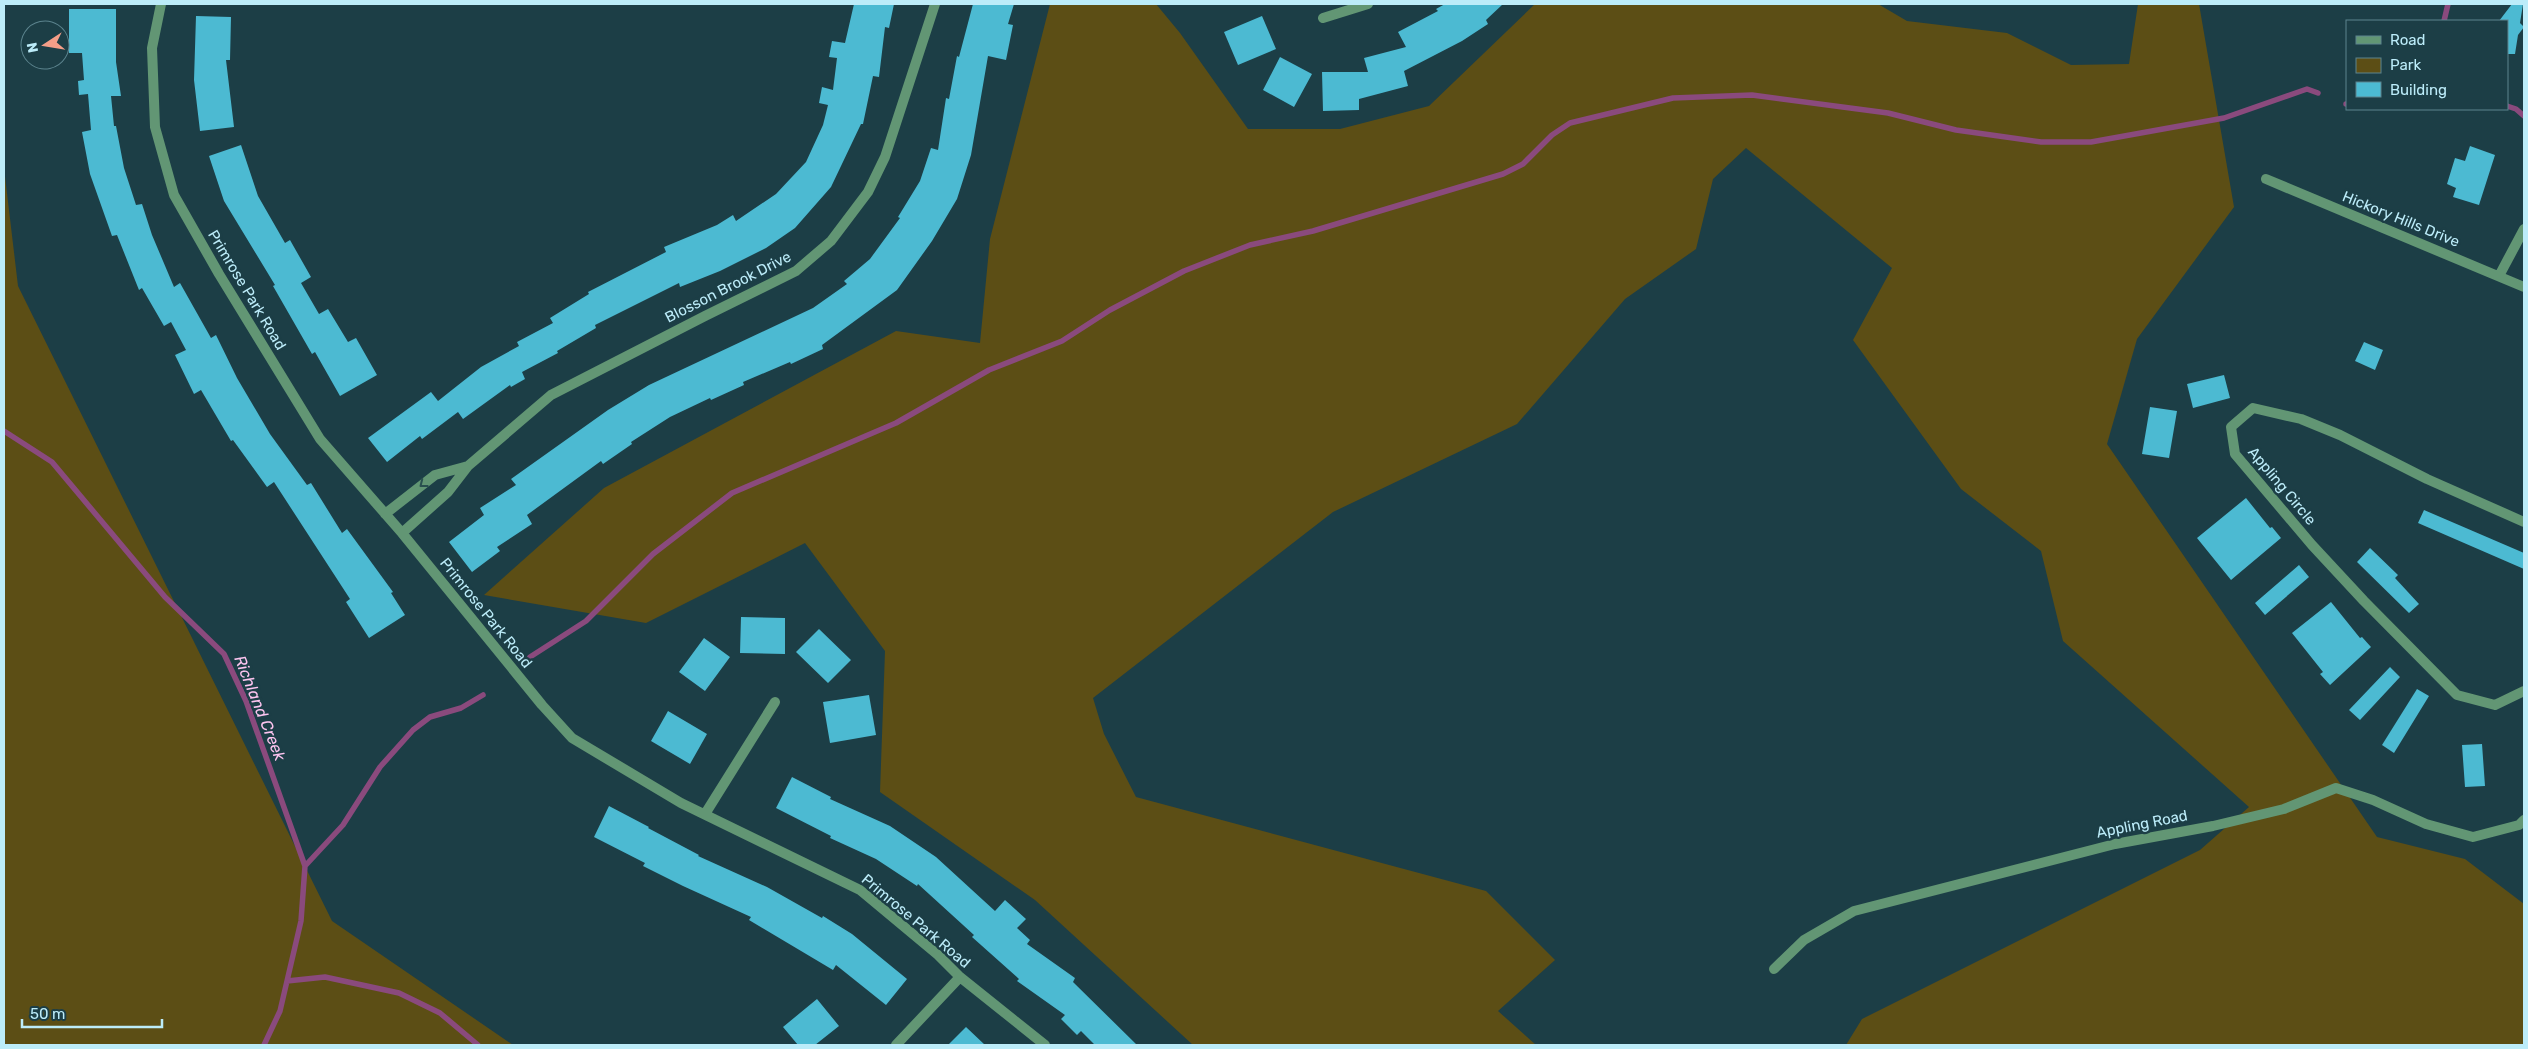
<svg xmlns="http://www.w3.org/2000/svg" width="2528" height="1049" font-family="Rubik,sans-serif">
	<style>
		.green { fill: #5c4e15 }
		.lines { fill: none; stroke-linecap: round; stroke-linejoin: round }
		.stream { stroke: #8a4a7d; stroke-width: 5.5 }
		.building { fill: #4cbad2 }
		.street { stroke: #629674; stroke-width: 10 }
		.oneway { stroke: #2a504f }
		.labels { text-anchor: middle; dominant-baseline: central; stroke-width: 5; stroke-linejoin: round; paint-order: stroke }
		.street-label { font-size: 15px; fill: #bcecf9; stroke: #1c3e46 }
		.water-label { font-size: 16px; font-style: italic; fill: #fcc4ef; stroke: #1c3e46 }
	</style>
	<rect width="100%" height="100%" fill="#1c3e46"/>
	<!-- green -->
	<path class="green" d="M1050,4H1156L1180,33L1248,129H1340L1429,106L1535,4H1878L1907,21L2007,33L2071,65L2129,64L2138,4H2199L2234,207L2137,339L2107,444L2377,837L2465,859L2524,904V1045H1846L1862,1019L2200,850L2249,807L2063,641L2041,551L1961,489L1853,340L1892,268L1746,148L1713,179L1696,249L1625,299L1517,424L1333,512L1093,698L1104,734L1136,797L1486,891L1555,960L1498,1011L1536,1045H1193L1035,900L880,792L885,651L805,543L646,623L484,595L604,488L896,331L980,343L990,239Z
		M4,168L18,286L332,921L513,1045H4Z"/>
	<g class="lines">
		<!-- stream -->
		<path class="stream" d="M2444,21L2448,4
			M2346,104H2347
			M2507,106L2516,109L2524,116
			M4,431L52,462L165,597L224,654L246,701L305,866L301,921L280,1011L264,1045
			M530,657L586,621L653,554L732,493L896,423L989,370L1062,341L1110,310L1184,271L1250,245L1313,231L1503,174L1523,164L1552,135L1570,123L1673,98L1752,95L1888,113L1956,130L2041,142H2091L2224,118L2307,89L2318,93
			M305,866L343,825L380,767L413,730L430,717L461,708L483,695
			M287,981L325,977L399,993L440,1013L478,1045"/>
	</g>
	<!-- building -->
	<path class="building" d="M854,4H894L889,28L885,27L879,77L873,76L863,124H861L831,187L795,228L766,248L720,271L680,287L679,283L595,325L596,328L557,351L558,353L522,372L525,379L511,387L510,385L463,419L458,412L422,439L420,436L387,462L368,438L431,392L438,401L481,367L519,346L517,342L553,323L550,318L589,294L588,292L666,252L664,247L717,225L733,215L736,221L776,194L806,162L823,125L828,105L819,103L822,87L833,90L837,58L829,57L832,41L845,43Z
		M973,4H1014L1008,24L1013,25L1006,60L988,56L971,155L957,199L932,241L897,290L822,345L823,349L791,364L790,362L743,382L744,385L711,400L710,398L670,417L631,442L632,444L603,464L601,461L527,515L532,524L497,547L500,551L472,572L449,542L484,515L480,508L516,485L511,479L608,410L649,385L813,308L847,284L844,281L870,259L900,218L898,217L920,181L931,148L938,150L946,98L949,99L957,56L959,57Z
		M1445,4H1503L1486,20L1488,24L1462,41L1404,71L1408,86L1359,99V110L1323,111L1322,72H1368L1364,58L1406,47L1398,32L1438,11L1436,9Z
		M2512,4H2523L2520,23L2524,27L2518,35L2515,54H2507V21H2499Z
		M69,9H116V62L121,96H111L114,126H116L124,168L136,205L142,204L152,235L174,287L180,283L211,338L216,335L237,378L270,434L307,485L311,483L342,533L347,529L393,592L391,593L405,615L369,638L346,602L350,599L274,482L267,487L233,440L231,441L201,390L194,394L175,355L186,350L171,322L164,326L142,288L139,290L117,235L112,236L90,174L82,132L91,130L88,94L79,95L78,81L84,80L82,53H69Z
		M196,16L231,17L230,60H226L234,127L200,131L194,80Z
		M1262,16L1276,49L1238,65L1224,32Z
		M1280,57L1312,74L1294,107L1263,90Z
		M241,145L258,196L285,243L290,240L311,277L301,283L319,314L328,309L348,342L356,338L377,375L340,396L315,352L312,354L273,286L275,285L224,201L209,156Z
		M2470,146L2495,155L2479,205L2453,197L2456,188L2447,184L2455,158L2465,161Z
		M2364,342L2383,350L2375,370L2355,361Z
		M2224,375L2230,398L2193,408L2187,384Z
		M2150,407L2177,411L2169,458L2142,454Z
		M2246,498L2270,528L2272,527L2281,538L2231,580L2197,538Z
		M2424,510L2524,553V569L2418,523Z
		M2370,548L2398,575L2395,578L2419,604L2409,613L2357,562Z
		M2299,565L2309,577L2265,615L2255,603Z
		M2331,602L2360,638L2362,637L2371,647L2330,685L2320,674L2323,672L2292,633Z
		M741,617L785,618V654L740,653Z
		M819,629L851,660L828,683L796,652Z
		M704,638L730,657L705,691L679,672Z
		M2390,667L2400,677L2360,720L2349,710Z
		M2417,689L2429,696L2394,753L2382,745Z
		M869,695L876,735L830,743L823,702Z
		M668,711L707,734L690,764L651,741Z
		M2482,744L2485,786L2465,787L2462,745Z
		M792,777L831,797L830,799L890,826L936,857L995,911L1005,900L1026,919L1017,928L1030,940L1027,944L1075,978L1073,982L1137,1045H1095L1081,1031L1077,1035L1061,1019L1065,1015L1017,981L1019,979L972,937L974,935L918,884L917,886L876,859L830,838L831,836L776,808Z
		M609,806L649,827L648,828L699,855L698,856L767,887L822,918L823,916L852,934L907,979L886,1005L836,965L833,970L749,920L751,917L683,886L643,866L645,863L594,837Z
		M817,999L839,1026L815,1045H798L783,1027Z
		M966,1027L985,1045H948Z"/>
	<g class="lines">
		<!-- street -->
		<path class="street" d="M161,4L152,48L155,127L174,195L219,274L320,439L402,533L542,705L572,738L681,803L860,890L938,955L960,977L1045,1045
			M1323,18L1368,4
			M2266,179L2524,287
			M2499,276L2524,229
			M385,514L435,475L468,466
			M2524,522L2427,479L2340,435L2301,419L2253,408L2231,427L2235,454L2312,545L2364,601L2457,695L2495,705L2524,691
			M402,533L448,492L468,466L551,395L705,316L796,271L831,241L868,192L885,157L935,4
			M705,814L775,702
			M1774,969L1804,940L1854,911L2115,844L2213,826L2284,809L2336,788L2373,800L2426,824L2473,837L2519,825L2524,820
			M896,1045L960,977"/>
	</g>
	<!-- one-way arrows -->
	<defs><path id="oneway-chevron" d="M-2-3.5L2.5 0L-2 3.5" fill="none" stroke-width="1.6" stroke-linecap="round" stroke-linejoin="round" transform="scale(1.25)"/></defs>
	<use class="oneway" href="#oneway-chevron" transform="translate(423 484) rotate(142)"/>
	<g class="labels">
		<!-- street labels -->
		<g class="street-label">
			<text transform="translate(2401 219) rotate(22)">Hickory Hills Drive</text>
			<text transform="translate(728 287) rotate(-27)">Blosson Brook Drive</text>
			<text transform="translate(247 290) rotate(59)">Primrose Park Road</text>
			<text transform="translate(2282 486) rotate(50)">Appling Circle</text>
			<text transform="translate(486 613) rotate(51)">Primrose Park Road</text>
			<text transform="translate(2142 824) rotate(-11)">Appling Road</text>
			<text transform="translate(916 921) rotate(40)">Primrose Park Road</text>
		</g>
		<!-- water labels -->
		<g class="water-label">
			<text transform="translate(260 708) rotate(68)">Richland Creek</text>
		</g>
	</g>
	<!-- border -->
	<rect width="2528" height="1049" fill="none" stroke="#bcecf9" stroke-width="10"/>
	<!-- legend -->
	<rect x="2346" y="20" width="162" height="90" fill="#1c3e46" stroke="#5c848e"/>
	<rect x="2356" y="36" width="25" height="8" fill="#629674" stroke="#5c848e"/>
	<text x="2390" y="45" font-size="15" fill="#bcecf9">Road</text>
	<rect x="2356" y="58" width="25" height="15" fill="#5c4e15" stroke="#5c848e"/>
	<text x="2390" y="70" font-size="15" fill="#bcecf9">Park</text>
	<rect x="2356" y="82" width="25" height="15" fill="#4cbad2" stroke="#5c848e"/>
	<text x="2390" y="95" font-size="15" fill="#bcecf9">Building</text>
	<!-- north arrow -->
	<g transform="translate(45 45) rotate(258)"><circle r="24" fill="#1c3e46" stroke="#5c848e"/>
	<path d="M0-4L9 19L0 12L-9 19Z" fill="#f49e88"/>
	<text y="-8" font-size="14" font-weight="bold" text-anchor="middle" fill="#bcecf9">N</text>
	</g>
	<!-- scale -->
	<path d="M22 1019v8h140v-8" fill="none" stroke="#bcecf9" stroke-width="2.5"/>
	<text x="30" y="1019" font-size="15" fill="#bcecf9" stroke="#1c3e46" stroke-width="4" paint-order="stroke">50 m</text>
</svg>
